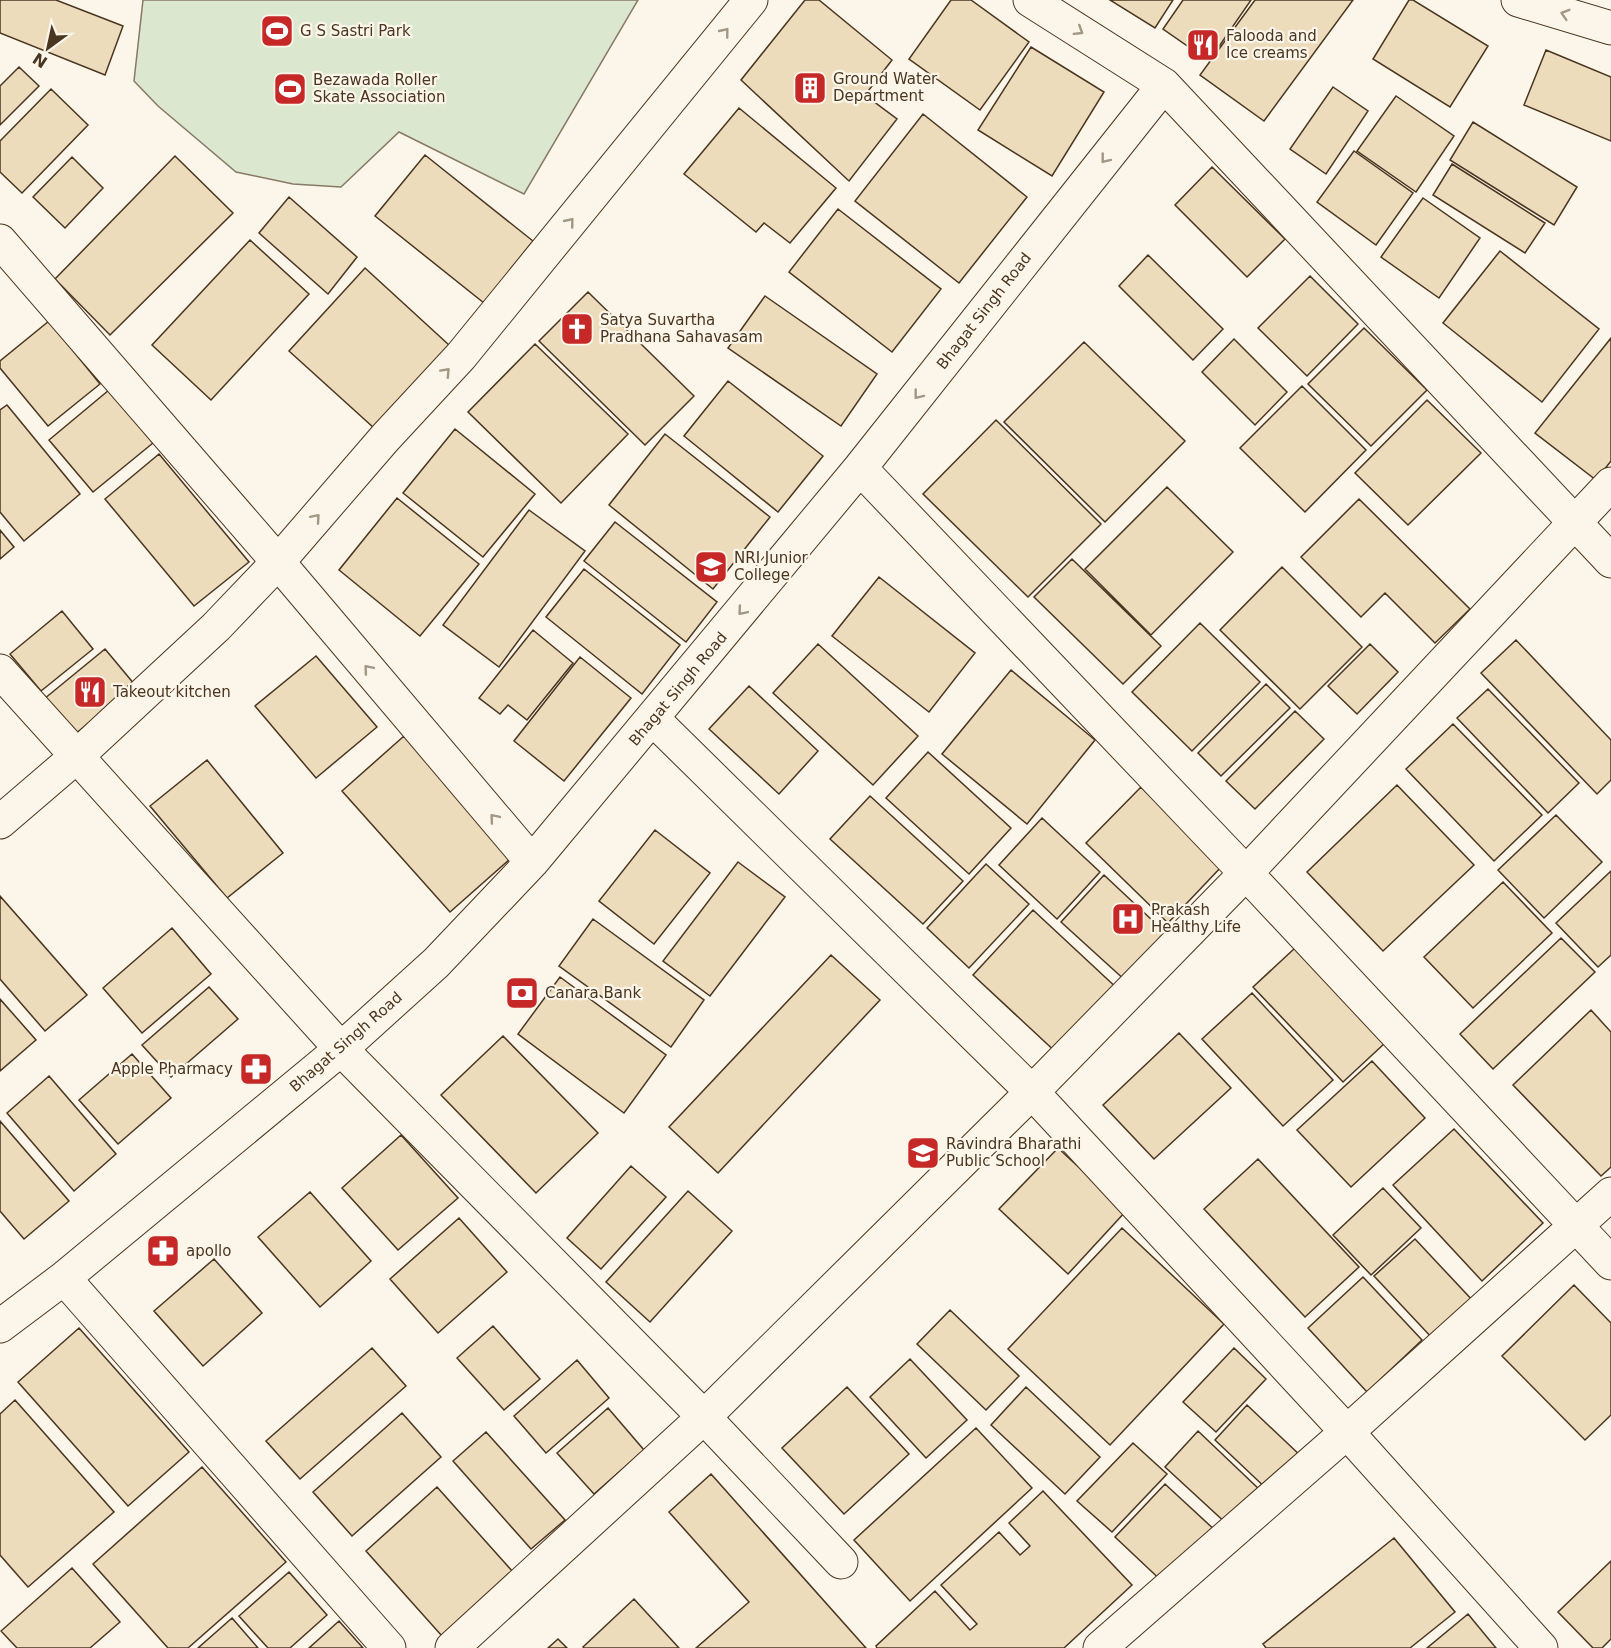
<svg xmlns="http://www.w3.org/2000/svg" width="1611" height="1648" font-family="'DejaVu Sans',sans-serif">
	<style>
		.green { fill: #dce7d0; stroke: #887966; stroke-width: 1.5 }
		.building { fill: #ecdcbc; stroke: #4a3520; stroke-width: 1.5 }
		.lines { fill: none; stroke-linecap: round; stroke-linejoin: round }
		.minor-casing { stroke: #4a3520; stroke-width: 35 }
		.major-casing { stroke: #4a3520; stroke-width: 35 }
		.minor { stroke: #fbf6e9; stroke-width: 33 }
		.major { stroke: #fbf6e9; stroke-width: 33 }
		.oneway { stroke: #a29684 }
		.labels { text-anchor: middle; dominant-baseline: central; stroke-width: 4.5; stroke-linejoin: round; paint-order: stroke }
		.poi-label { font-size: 15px; fill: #4a3520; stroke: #fbf6e9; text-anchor: start }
		.street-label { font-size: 15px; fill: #4a3520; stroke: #fbf6e9 }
	</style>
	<rect width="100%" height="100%" fill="#fbf6e9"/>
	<!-- green -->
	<path class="green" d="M143,0H638L524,194L399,132L341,187L293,184L236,172L158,106L134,81Z"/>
	<!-- building -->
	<path class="building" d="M0,0H56L123,26L105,75L0,33Z
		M805,0H819L892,60L865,95L897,119L849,181L741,80Z
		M951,0H971L1029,42L980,110L909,59Z
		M1110,0H1173L1155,28Z
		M1183,0H1251L1209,61L1163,29Z
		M1255,0H1353L1264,121L1200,75Z
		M1409,0H1413L1488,46L1450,107L1373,59Z
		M1031,47L1104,92L1052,176L978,130Z
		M1546,50L1611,77V141L1524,105Z
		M19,67L39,86L0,125V86Z
		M1333,87L1368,111L1326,174L1290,149Z
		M51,89L88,125L22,193L0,172V141Z
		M1396,96L1454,136L1416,192L1357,151Z
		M739,108L836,188L790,243L764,223L756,232L684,174Z
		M923,114L1027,197L959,283L855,201Z
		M1473,122L1577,187L1554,225L1450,160Z
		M1354,151L1413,193L1376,245L1317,202Z
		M425,155L533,241L484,303L375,216Z
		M175,156L233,213L110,335L55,279Z
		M72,157L103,188L65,228L33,197Z
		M1452,164L1545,223L1525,253L1433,195Z
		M1212,167L1285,239L1247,277L1175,205Z
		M289,197L357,257L328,294L259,233Z
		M1423,198L1480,238L1439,298L1381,257Z
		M838,209L941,289L892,352L789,272Z
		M250,240L309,294L211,400L152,345Z
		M1500,251L1599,329L1542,402L1443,323Z
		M1148,255L1223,329L1193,360L1119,286Z
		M365,268L461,356L385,438L289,351Z
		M1310,276L1358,324L1307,376L1258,328Z
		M588,292L694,396L645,445L539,341Z
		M765,296L877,374L841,426L728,348Z
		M49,321L100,384L48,426L0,368V361Z
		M1364,328L1427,390L1371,446L1308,384Z
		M1611,338V461L1596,480L1535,433Z
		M1234,339L1287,392L1255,425L1202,372Z
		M1084,342L1185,441L1105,522L1004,422Z
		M535,344L628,434L561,503L468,412Z
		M728,381L823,456L778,512L684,436Z
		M1302,386L1366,450L1305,512L1240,448Z
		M109,390L153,443L93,492L49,440Z
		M1427,400L1481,453L1408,525L1355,473Z
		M7,405L80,494L24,541L0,512V410Z
		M996,420L1101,524L1028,597L923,494Z
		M455,429L535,494L483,557L403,493Z
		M665,434L770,517L713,589L609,505Z
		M159,454L249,562L194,606L105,499Z
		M1167,487L1233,552L1151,635L1085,569Z
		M397,498L479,564L420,636L339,570Z
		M1359,499L1470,609L1435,643L1385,593L1361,617L1301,557Z
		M529,510L585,551L499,667L443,625Z
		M615,522L717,602L686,642L584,561Z
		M0,530L14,547L0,559Z
		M1072,559L1161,646L1123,684L1034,597Z
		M1282,567L1362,647L1300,709L1220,630Z
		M584,569L680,645L642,694L546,617Z
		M879,577L975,653L929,712L832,636Z
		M62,611L93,649L41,691L10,654Z
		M1200,623L1260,682L1192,751L1132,692Z
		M533,630L573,663L527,720L508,705L500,714L479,698Z
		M1516,640L1611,740V780L1597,794L1481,673Z
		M818,644L918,736L873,785L773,693Z
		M1370,644L1398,672L1357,714L1328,686Z
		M105,649L135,685L74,735L44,699Z
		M316,656L377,727L316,778L255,706Z
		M580,657L631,698L564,781L514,741Z
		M1011,670L1095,740L1027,824L942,754Z
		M1266,684L1290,708L1221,776L1198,753Z
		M749,686L818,751L779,794L709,729Z
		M1488,689L1579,783L1548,813L1457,718Z
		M1295,711L1324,739L1255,809L1226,781Z
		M1453,724L1542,815L1494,861L1406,769Z
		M404,736L511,858L450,912L342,791Z
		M928,752L1011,828L969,874L886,798Z
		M207,760L283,853L227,898L150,806Z
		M1397,785L1474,865L1383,951L1307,872Z
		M1141,787L1223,865L1168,923L1086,843Z
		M870,796L963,881L923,924L830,839Z
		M1556,815L1602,862L1544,918L1498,870Z
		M1042,818L1100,872L1057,919L999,865Z
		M655,830L710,873L654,944L599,901Z
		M738,862L785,897L710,996L663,961Z
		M986,864L1029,904L969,968L927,928Z
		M1611,871V955L1598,967L1556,923Z
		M1104,875L1169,936L1127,982L1061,922Z
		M1503,882L1552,933L1473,1008L1424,957Z
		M0,896L87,995L45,1031L0,979Z
		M1033,910L1120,991L1060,1056L973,975Z
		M593,919L704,1000L671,1047L559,966Z
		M172,928L211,974L142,1033L103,988Z
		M1561,938L1595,972L1493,1069L1460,1034Z
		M1295,948L1385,1043L1343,1082L1253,987Z
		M831,955L880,1000L718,1173L669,1127Z
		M560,977L666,1055L624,1113L518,1034Z
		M209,987L238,1019L171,1077L142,1045Z
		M1252,993L1333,1080L1283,1126L1202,1039Z
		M0,999L36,1040L0,1071Z
		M1591,1010L1611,1032V1167L1601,1176L1513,1085Z
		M1179,1033L1231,1088L1154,1159L1103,1105Z
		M503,1036L598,1133L536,1193L441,1095Z
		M132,1054L171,1098L118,1144L79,1100Z
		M1372,1061L1425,1118L1351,1187L1297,1130Z
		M49,1076L116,1154L74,1191L7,1113Z
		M0,1121L69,1201L24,1239L0,1211Z
		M1454,1129L1543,1223L1482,1281L1393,1185Z
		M401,1135L458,1198L398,1250L342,1188Z
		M1058,1148L1126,1211L1068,1274L999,1209Z
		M1258,1159L1359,1267L1305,1317L1204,1209Z
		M631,1166L666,1197L601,1269L567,1238Z
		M1383,1188L1421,1228L1371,1275L1333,1235Z
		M688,1191L732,1231L650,1322L606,1282Z
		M310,1192L371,1261L320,1307L258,1237Z
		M459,1218L507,1272L438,1333L390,1279Z
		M1122,1228L1224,1324L1110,1445L1008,1349Z
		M1415,1239L1475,1303L1434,1340L1374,1276Z
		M214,1259L262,1313L203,1366L154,1311Z
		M1363,1277L1422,1340L1367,1392L1308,1328Z
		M1574,1285L1611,1323V1415L1585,1440L1502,1356Z
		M950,1310L1019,1376L986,1410L917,1344Z
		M493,1326L540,1379L504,1410L457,1358Z
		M79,1328L189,1452L128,1506L18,1382Z
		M372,1348L406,1386L300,1479L266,1441Z
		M1234,1348L1266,1379L1216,1432L1183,1402Z
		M910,1359L967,1420L926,1458L870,1397Z
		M577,1360L609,1398L546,1453L514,1416Z
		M847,1387L909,1454L844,1514L782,1448Z
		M1026,1387L1100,1457L1065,1494L991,1425Z
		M15,1400L114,1512L28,1587L0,1555V1414Z
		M1247,1405L1303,1458L1271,1493L1215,1440Z
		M608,1408L644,1450L594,1494L557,1453Z
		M402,1413L441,1457L352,1536L313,1492Z
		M976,1428L1032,1488L910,1601L854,1540Z
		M1198,1431L1261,1491L1228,1525L1165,1467Z
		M486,1432L565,1520L531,1549L453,1461Z
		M1133,1443L1167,1474L1112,1532L1077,1501Z
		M202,1467L286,1562L188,1648H168L93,1564Z
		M711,1474L866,1648H696L749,1602L669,1512Z
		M1165,1484L1218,1533L1168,1587L1115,1537Z
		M437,1487L522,1582L450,1645L366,1551Z
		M1043,1491L1132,1585L1064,1648H877L876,1646L935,1591L970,1630L977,1624L941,1585L999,1532L1020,1555L1030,1546L1009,1523Z
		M1394,1538L1455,1612L1410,1648H1266L1263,1644Z
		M1611,1561V1639L1602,1648H1593L1558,1612Z
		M72,1568L120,1622L90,1648H17L1,1631Z
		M289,1572L327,1615L290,1648H268L239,1616Z
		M634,1599L679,1648H584L583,1647Z
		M1468,1614L1496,1648H1427Z
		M232,1618L258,1648H198Z
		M339,1621L363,1648H309Z
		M558,1639L567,1648H548Z"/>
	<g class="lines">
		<defs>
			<path id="minor" d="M1164,85L1611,561
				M0,241L278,562L532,862
				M860,468L1246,873L1611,1263
				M0,671L341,1049L704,1417L452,1648
				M653,719L1032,1092L1347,1432L1541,1648
				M0,822L77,756L216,627L278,562L385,438L461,356L751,0
				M64,1278L389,1648
				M0,1326L64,1278L341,1049L436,963L532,862L860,468L1164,85L1030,0
				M841,1562L704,1417L1032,1092L1246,873L1611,484
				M1100,1648L1347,1432L1611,1194"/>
			<path id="major" d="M1518,0L1611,28"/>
		</defs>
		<!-- minor casing -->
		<use href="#minor" class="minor-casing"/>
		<!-- major casing -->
		<use href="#major" class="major-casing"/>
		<!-- minor -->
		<use href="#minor" class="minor"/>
		<!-- major -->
		<use href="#major" class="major"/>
	</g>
	<!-- one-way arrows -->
	<defs><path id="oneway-chevron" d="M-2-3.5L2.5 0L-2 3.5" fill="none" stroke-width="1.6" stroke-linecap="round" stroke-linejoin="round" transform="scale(1.5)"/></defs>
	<g class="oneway">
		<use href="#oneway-chevron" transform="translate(1565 14) rotate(-163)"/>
		<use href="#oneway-chevron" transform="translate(1079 31) rotate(32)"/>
		<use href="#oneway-chevron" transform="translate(725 32) rotate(-51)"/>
		<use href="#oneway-chevron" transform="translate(1105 159) rotate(128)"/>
		<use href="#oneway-chevron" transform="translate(570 222) rotate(-51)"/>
		<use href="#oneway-chevron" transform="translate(446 372) rotate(-47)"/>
		<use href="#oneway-chevron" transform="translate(918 395) rotate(128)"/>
		<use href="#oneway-chevron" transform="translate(316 518) rotate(-49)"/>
		<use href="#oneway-chevron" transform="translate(742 611) rotate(130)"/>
		<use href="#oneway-chevron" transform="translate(368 669) rotate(-130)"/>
		<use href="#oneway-chevron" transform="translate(494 818) rotate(-130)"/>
	</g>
	<!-- icons -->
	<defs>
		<symbol id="stadium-square" viewBox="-11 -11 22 22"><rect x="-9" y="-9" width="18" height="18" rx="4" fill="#c62828" stroke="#fbf6e9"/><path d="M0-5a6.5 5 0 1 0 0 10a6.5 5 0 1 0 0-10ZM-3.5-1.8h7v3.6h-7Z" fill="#fff"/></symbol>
		<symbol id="restaurant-square" viewBox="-11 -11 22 22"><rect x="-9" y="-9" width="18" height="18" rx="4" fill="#c62828" stroke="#fbf6e9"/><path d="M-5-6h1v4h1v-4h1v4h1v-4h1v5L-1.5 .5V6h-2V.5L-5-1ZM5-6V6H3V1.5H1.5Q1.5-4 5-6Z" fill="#fff"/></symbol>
		<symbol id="building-square" viewBox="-11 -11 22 22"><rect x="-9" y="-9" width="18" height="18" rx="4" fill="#c62828" stroke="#fbf6e9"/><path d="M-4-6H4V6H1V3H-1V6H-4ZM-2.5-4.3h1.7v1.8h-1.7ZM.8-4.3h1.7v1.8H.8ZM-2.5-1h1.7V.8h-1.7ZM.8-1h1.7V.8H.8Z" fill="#fff"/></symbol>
		<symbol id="church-square" viewBox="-11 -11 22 22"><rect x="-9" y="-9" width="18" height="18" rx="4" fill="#c62828" stroke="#fbf6e9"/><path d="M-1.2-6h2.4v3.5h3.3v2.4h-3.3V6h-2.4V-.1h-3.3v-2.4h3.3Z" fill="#fff"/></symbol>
		<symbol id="university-square" viewBox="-11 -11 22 22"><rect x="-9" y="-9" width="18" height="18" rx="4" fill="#c62828" stroke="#fbf6e9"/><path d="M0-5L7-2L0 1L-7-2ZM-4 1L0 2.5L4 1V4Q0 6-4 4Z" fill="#fff"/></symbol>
		<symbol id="hospital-square" viewBox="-11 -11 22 22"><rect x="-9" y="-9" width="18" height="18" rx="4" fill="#c62828" stroke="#fbf6e9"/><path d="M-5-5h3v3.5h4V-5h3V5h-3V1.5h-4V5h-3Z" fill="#fff"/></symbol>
		<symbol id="bank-square" viewBox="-11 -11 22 22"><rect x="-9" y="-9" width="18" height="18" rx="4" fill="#c62828" stroke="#fbf6e9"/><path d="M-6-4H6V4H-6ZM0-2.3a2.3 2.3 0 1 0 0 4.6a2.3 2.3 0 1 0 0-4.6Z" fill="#fff"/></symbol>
		<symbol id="pharmacy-square" viewBox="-11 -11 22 22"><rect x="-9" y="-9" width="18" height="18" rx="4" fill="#c62828" stroke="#fbf6e9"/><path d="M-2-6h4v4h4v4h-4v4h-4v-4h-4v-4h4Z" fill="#fff"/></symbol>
		<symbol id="school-square" viewBox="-11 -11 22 22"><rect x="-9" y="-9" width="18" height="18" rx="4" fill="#c62828" stroke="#fbf6e9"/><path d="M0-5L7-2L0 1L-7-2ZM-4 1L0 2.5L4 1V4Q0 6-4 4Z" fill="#fff"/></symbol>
	</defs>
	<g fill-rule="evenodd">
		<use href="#stadium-square" x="258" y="12" width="38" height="38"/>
		<use href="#restaurant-square" x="1184" y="26" width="38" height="38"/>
		<use href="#building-square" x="791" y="69" width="38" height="38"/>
		<use href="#stadium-square" x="271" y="70" width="38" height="38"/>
		<use href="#church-square" x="558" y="310" width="38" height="38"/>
		<use href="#university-square" x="692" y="548" width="38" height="38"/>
		<use href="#restaurant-square" x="71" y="673" width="38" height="38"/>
		<use href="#hospital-square" x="1109" y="900" width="38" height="38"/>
		<use href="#bank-square" x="503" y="974" width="38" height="38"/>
		<use href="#pharmacy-square" x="237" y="1050" width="38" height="38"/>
		<use href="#school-square" x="904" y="1134" width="38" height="38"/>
		<use href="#pharmacy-square" x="144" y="1232" width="38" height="38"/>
	</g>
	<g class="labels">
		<!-- poi labels -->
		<g class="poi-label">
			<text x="300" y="31">G S Sastri Park</text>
			<text x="1226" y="36">Falooda and<tspan x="1226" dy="17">Ice creams</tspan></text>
			<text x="833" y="79">Ground Water<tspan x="833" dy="17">Department</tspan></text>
			<text x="313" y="80">Bezawada Roller<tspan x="313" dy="17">Skate Association</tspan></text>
			<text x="600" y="320">Satya Suvartha<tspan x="600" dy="17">Pradhana Sahavasam</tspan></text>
			<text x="734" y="558">NRI Junior<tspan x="734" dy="17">College</tspan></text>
			<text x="113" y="692">Takeout kitchen</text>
			<text x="1151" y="910">Prakash<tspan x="1151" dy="17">Healthy Life</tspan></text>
			<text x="545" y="993">Canara Bank</text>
			<text x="233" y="1069" text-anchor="end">Apple Pharmacy</text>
			<text x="946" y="1144">Ravindra Bharathi<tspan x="946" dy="17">Public School</tspan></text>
			<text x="186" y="1251">apollo</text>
		</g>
		<!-- street labels -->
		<g class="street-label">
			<text transform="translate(984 311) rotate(-52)">Bhagat Singh Road</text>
			<text transform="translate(678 689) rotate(-50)">Bhagat Singh Road</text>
			<text transform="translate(346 1042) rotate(-41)">Bhagat Singh Road</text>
		</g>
	</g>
	<!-- north arrow -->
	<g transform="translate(48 48) rotate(213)" stroke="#fbf6e9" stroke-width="4.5" paint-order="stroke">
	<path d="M0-4.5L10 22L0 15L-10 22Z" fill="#4a3520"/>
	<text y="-9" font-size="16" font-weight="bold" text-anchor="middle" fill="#4a3520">N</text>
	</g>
</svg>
